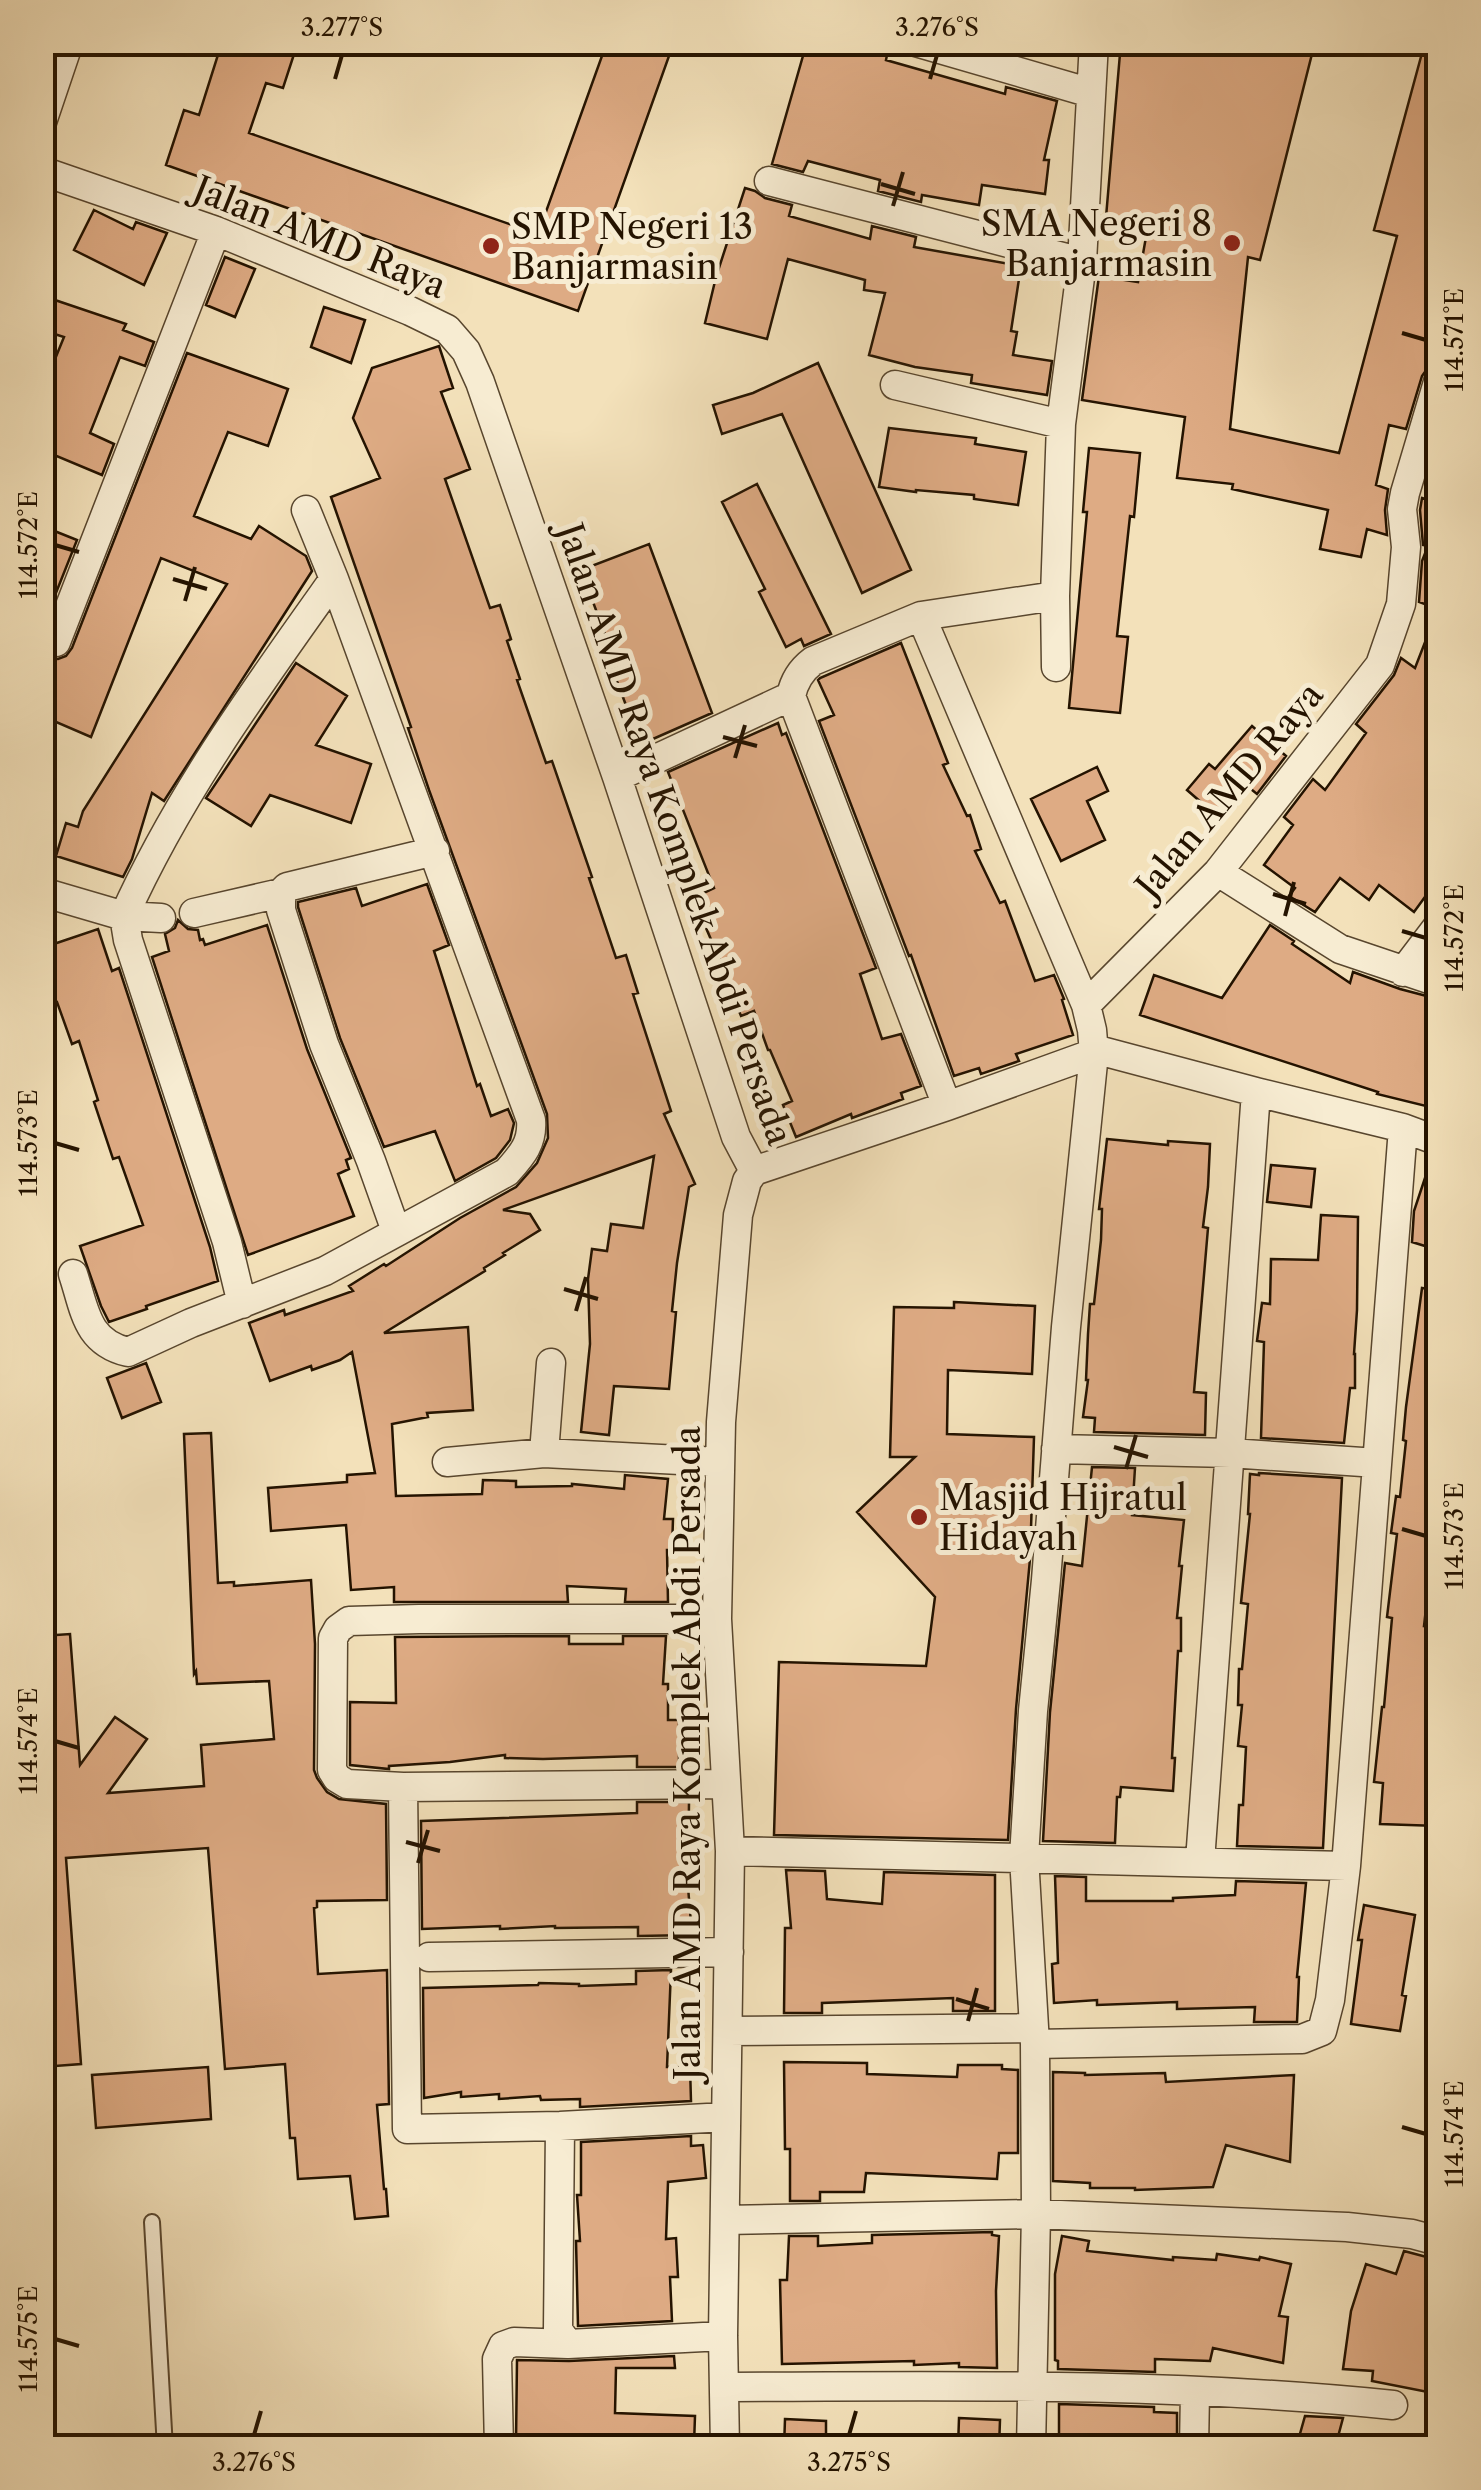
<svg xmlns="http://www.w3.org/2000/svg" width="1481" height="2490" font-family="'Libre Caslon Text',serif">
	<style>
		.building { fill: #deab84; stroke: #241300; stroke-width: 2.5 }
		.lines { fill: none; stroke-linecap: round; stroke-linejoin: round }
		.service-casing { stroke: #58462e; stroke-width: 18 }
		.minor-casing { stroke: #58462e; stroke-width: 31 }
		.service { stroke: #f7ecd2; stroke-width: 14 }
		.minor { stroke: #f7ecd2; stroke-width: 28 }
		.ticks { fill: none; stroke: #241300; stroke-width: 4 }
		.poi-dot { fill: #8f2418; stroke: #f7ecd2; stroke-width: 4 }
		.labels { text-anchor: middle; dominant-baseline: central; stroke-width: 10; stroke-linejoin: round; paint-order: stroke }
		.poi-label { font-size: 35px; fill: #241300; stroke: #f7ecd2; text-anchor: start }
		.street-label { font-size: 35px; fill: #241300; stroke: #f7ecd2 }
		.neatline { fill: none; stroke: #241300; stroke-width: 4 }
		.ticks-label { font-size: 25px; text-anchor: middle; fill: #241300 }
	</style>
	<rect width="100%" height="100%" fill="#f3e1ba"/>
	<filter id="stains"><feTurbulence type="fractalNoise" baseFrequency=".002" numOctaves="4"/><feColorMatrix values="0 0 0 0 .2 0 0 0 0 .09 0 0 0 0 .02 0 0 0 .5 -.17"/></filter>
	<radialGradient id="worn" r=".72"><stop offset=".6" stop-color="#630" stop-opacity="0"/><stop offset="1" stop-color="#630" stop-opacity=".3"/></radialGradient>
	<!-- building -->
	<path class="building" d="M222,42H298L283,88L266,83L249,133L538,234L607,42H674L578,311L166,165L184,110L199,115Z
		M807,42H837L887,55L886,60L1005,94L1006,87L1057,101L1044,160H1049L1045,194L982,185L979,205L922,195L921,202L878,191L880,180L808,161L803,172L772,164Z
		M1121,42H1315L1260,260L1248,257L1230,429L1339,453L1397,236L1374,230L1425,42H1438V310L1429,346L1438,348V365L1427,369L1422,376L1406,429L1389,425L1376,485L1388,489L1385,510L1387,535L1367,529L1361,557L1320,549L1328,510L1232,489L1233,484L1177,478L1185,417L1082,400L1099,276L1138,282L1146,237L1105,229Z
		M745,188L755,191L765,198L792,205L789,216L870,239L872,226L916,237L914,247L1021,266L1011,331L1017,332L1013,355L1052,361L1047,395L971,383L972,375L915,367L869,355L885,293L864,290L865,280L788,259L767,339L705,323L716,277Z
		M94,210L133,229L136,222L167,233L144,285L74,250Z
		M225,257L255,269L235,317L206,305Z
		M49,298L126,324L123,330L154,342L145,366L120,357L90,433L114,444L102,475L42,450V391L64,337L42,330V315Z
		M324,307L365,320L351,363L311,347Z
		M439,346L453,388L441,392L470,469L445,479L490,608L500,605L511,639L507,641L520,679L517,680L546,763L552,761L592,877L589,878L616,958L626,955L638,993L633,994L671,1111L664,1114L695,1184L689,1187L677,1263L672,1311L676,1312L669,1389L614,1386L609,1435L581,1432L590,1344L588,1279L592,1249L607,1251L611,1224L643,1228L654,1156L503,1210L530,1214L540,1230L503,1253L505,1255L484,1268L485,1271L384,1333L468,1327L473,1410L427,1413L428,1417L392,1424L396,1496L482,1494L483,1480L516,1481V1487L572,1486V1484L624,1489L625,1475L668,1479L664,1519H673L672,1550H667L668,1602H625L626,1589L567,1586L568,1602H394V1587L351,1590L346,1525L271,1531L268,1488L347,1482V1475L375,1473L352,1352L340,1360L312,1370L311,1366L270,1381L249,1323L284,1310L285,1315L353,1291L349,1286L384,1264L386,1266L460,1218L516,1187L537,1163L548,1138L547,1114L429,790L408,728L411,727L331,497L380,478L353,418L372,368Z
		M187,353L288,389L268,446L228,432L194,516L251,539L259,526L306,556L312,571L164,801L152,793L132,859L123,877L56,856L66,823L78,827L83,811L227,584L161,558L91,737L42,716V653L49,658L58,659L66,656L72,648Z
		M818,363L911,570L862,593L782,414L722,434L713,405L753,393Z
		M889,428L976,438L975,444L1026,452L1018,505L974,499V495L916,490V492L879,487Z
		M1089,448L1140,453L1134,517L1130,516L1117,636L1128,637L1120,713L1069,708L1087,512H1083Z
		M757,484L831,634L804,646L801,639L786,647L759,592L765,589L722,502Z
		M1422,498L1438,503V609L1419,602L1422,561L1428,546L1423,545L1420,510Z
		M42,526L77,540L42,628Z
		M649,544L712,713L637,746L623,709L627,708L612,668L617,666L581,570Z
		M1436,614H1438V879L1414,912L1379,885L1369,900L1340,878L1315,912L1289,896L1295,888L1264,865L1293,825L1284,817L1313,779L1325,790L1366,733L1356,724L1394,675L1401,658L1415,668Z
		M901,643L948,763L943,765L967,816L970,815L981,849L975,851L1000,903L1005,901L1035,981L1054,975L1064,999L1062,1000L1073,1035L1016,1054L1019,1061L981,1074L979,1068L954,1076L911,955L909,956L819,721L834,715L818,680L820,678Z
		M296,663L347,696L316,745L371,764L351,823L270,795L251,826L206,798Z
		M778,723L782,735L786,733L876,968L860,974L882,1039L901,1034L921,1086L901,1093L903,1099L852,1118L851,1114L796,1137L783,1105L792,1101L770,1050H768L754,1011L741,1016L724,975L726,974L693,898L714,888L668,772Z
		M1252,726L1286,756L1257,794L1246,785L1218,817L1187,790L1209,764L1215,769Z
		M1097,767L1108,791L1087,801L1105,840L1061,861L1031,799Z
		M427,884L449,945L434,951L477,1086L480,1084L491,1116L508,1109L514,1123L510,1140L496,1158L455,1181L435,1131L384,1147L340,1038L298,907V902L356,888L362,906Z
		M178,920L188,929L198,930L200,940L203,939L205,945L267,925L307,1049L351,1158L346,1160L349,1169L338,1174L354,1216L248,1255L152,957L169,951L165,934L175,928Z
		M1270,925L1294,941L1292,944L1350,983L1353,972L1400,989L1438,999V1109L1377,1094L1378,1092L1140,1015L1154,975L1222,998Z
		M98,929L112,971L119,968L210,1247L218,1281L146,1306L147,1309L109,1322L101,1306L80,1246L143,1225L119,1157L113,1159L94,1102L98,1100L79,1041L72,1044L57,1002L42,1007V948Z
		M1107,1139L1168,1145V1141L1210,1144L1208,1187L1203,1227L1208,1228L1194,1392L1206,1393L1205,1435L1094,1432L1095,1418L1083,1417L1088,1380H1086L1088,1334L1090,1304H1094L1101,1240L1102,1209H1099Z
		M1432,1157L1438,1158V1250L1412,1242L1414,1211Z
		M1271,1165L1315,1169L1311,1207L1267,1202Z
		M1321,1215L1358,1217L1357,1310L1354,1354H1355V1388H1350L1344,1443L1261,1438L1264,1342L1257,1341L1262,1303L1270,1304L1271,1259L1318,1260Z
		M1422,1288L1438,1290V1539L1434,1538L1424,1626L1438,1627V1826L1380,1824L1383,1783L1374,1782L1382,1707H1384L1392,1618L1387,1617L1397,1534L1391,1533L1396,1496L1400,1497L1406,1441L1403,1440L1406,1407Z
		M954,1302L1035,1306L1032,1374L948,1370L947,1434L1034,1437L1030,1559L1016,1709L1008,1840L774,1835L779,1662L926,1666L935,1597L857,1512L915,1457H890L894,1307L954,1308Z
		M146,1363L161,1402L122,1418L107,1378Z
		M211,1433L218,1583L234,1582V1586L311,1580L315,1644L314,1770L317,1778L327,1792L339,1799L386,1804L387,1900L317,1901V1907L314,1908L318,1974L387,1970L389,2104L377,2105L384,2189H386L388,2216L355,2219L350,2176L298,2179L295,2138H290L285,2064L225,2069L208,1848L66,1858L81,2064L42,2067V1636L70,1634L80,1765L115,1717L147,1739L108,1793L204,1786L201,1745L274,1739L269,1681L197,1684L196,1671L194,1674L184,1434Z
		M1092,1467L1135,1468L1132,1515L1184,1520L1179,1566H1182L1177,1618H1181V1651H1178L1172,1758H1175L1173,1791L1121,1787L1120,1797H1117L1115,1843L1043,1841L1050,1712L1065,1563L1082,1566Z
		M1259,1473L1342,1478L1323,1848L1237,1846L1239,1805H1243L1246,1747L1238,1746L1242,1705H1238L1239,1669H1242L1248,1604L1241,1603L1250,1514H1248L1250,1474L1259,1475Z
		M569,1636V1644H623V1636H666L663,1684H668V1720H679V1767H637V1756L543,1759L505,1758V1755L450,1762L389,1766V1769L350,1765V1702L396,1703L395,1637Z
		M637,1802H689L688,1887L692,1935L638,1936V1927L555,1928V1926L500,1929V1926L422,1929L421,1821L637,1813Z
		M786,1870L825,1871L827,1899L882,1904L884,1872L995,1875V2011H953V1998L822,2003V2013H784L785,1928H791Z
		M1055,1876L1086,1877V1901H1173V1898L1235,1895L1236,1881L1306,1883L1297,1977H1299L1297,2022H1254L1255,2007L1177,2009V2002L1097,2005V2000L1054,2003L1052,1964L1058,1963Z
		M1364,1905L1415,1915L1402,1995L1406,1996L1400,2031L1351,2024L1362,1940H1358Z
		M671,1970L667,2067H690L691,2101L580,2107V2099L541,2100L540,2096L499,2099V2094L461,2097V2092L424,2098L423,1988L538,1985L539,1983L579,1984V1986L636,1984V1971Z
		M784,2062L867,2063V2074L957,2077L958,2065H1002V2069L1018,2070V2153H999L997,2179L866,2173L864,2192H820V2201H790V2149H785Z
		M208,2067L211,2119L96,2128L92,2075Z
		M1053,2072L1085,2073V2075L1165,2073L1166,2082L1294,2075L1290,2162L1226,2145L1213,2187L1135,2190V2188H1090V2183L1053,2181Z
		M691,2136V2146L703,2145L706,2178L668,2182L666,2239L676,2238L678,2277H670L672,2321L578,2326L576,2241H580L577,2195H581V2142Z
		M992,2232V2235L999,2236L996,2291L997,2368L959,2367V2363L914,2365V2361L782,2364L780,2280H787L789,2236H818V2246L872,2243V2235Z
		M1062,2236L1089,2241L1087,2251L1173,2260V2257L1216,2260L1217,2254L1259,2260L1260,2257L1291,2264L1279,2316L1288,2317L1283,2363L1213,2348L1210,2361L1155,2359V2372L1058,2369V2361L1055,2360V2274Z
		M1404,2251L1438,2260V2394L1372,2381L1373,2371L1343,2369L1351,2311L1366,2264L1396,2274Z
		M674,2356L675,2368H616L615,2413L695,2416L694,2444H646V2448H568V2444L516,2442L517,2360L569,2361Z
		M1059,2404L1154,2407V2412L1177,2413V2440L1107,2439V2445L1059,2447Z
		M1305,2416L1343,2418L1335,2448H1296Z
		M959,2418L1000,2420L999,2448H958Z
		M785,2419L826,2421V2448H784Z"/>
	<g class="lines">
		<defs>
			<path id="service" d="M152,2222L165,2448"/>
			<path id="minor" d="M916,42L1091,93
				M42,122L69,42
				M42,171L216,231L410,311L447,329L466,351L480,382L617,777L736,1137L754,1171L747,1181L738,1215L721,1422L717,1619L730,1851L723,2336L725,2448
				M769,181L1082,262
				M895,385L1061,424
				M921,616L1055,596
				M56,642L216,231
				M1056,667L1055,596L1061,424L1082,262L1094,42
				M791,696L947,1106
				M617,777L791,696C794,681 801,670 813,661L921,616L1086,1005L1092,1030L1094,1053L1066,1327L1046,1580L1033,1711L1024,1857L1035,2044L1036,2214L1031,2448
				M1218,872L1340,949L1438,982
				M42,892L124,916C179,794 257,687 334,579L306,510
				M194,913L281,893
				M161,918L124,916L128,940L227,1242L242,1304
				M1403,972L1438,926
				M1086,1005L1218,872L1380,665L1401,604L1406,547L1402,509L1405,493L1438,382
				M1094,1049L1256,1092L1200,1861
				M1403,1128L1438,1141
				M754,1171L947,1106L1094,1053
				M396,1231L371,1161L324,1044L281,910V893L287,887L435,851
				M73,1274C85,1310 86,1342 128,1352L191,1323L325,1271L507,1172C522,1155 533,1143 531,1120L334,579
				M1056,1449L1230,1453L1377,1463
				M544,1453L551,1363
				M447,1462L544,1453L719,1462
				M717,1619H419L349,1621L338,1629L333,1638L332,1770L337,1778L347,1784L403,1787L726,1784
				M403,1787L407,2129L560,2126L726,2117
				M730,1851L1346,1866L1403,1128L1256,1092
				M429,1957L729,1952
				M728,2031L1032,2028
				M1035,2044L1302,2039L1322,2031L1330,2000L1346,1866
				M560,2126L558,2330L568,2344L723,2336
				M725,2220L1036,2214L1347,2227L1412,2234L1438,2241
				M725,2387C948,2386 1171,2382 1393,2405
				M499,2448L497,2359L503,2346L514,2342L568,2344
				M1194,2448L1195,2392"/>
		</defs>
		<!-- service casing -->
		<use href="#service" class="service-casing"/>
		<!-- minor casing -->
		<use href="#minor" class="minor-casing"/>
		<!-- service -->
		<use href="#service" class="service"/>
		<!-- minor -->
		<use href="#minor" class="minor"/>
	</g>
	<!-- ticks -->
	<path class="ticks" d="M335,79L342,55M930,79L937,55M881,184L915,194M893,206L903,172M1402,333L1426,340M55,545L79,552M173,579L207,589M185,601L195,567M723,737L757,746M735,758L745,725M1273,894L1306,904M1285,916L1294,882M1402,931L1426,938M55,1143L79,1150M564,1289L598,1299M576,1311L586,1277M1114,1447L1148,1457M1126,1469L1136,1435M1402,1529L1426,1536M55,1741L79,1748M406,1842L440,1851M418,1863L428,1830M956,1999L989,2009M968,2021L977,1988M1402,2127L1426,2134M55,2339L79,2346M254,2435L261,2411M849,2435L856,2411"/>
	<!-- markers -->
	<g class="poi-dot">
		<circle cx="1232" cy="243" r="10"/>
		<circle cx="491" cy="246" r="10"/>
		<circle cx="919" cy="1517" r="10"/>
	</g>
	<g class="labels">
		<!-- poi labels -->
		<g class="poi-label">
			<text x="1212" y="223" text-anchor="end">SMA Negeri 8<tspan x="1212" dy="40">Banjarmasin</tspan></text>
			<text x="511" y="226">SMP Negeri 13<tspan x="511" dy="40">Banjarmasin</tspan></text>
			<text x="939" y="1497">Masjid Hijratul<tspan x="939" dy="40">Hidayah</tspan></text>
		</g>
		<!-- street labels -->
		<g class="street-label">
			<text transform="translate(320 237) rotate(22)">Jalan AMD Raya</text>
			<text transform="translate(1229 790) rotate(-50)">Jalan AMD Raya</text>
			<text transform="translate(675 834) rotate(71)">Jalan AMD Raya Komplek Abdi Persada</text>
			<text transform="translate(687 1753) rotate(-90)">Jalan AMD Raya Komplek Abdi Persada</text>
		</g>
	</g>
	<!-- margin -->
	<rect width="1481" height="2490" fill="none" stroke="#f3e1ba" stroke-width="110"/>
	<rect x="55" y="55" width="1371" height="2380" class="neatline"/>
	<g class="ticks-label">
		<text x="342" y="36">3.277°S</text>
		<text x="937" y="36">3.276°S</text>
		<text transform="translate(1454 340) rotate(-90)" y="9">114.571°E</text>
		<text transform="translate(28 545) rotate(-90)" y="9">114.572°E</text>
		<text transform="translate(1454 938) rotate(-90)" y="9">114.572°E</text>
		<text transform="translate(28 1143) rotate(-90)" y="9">114.573°E</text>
		<text transform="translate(1454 1536) rotate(-90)" y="9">114.573°E</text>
		<text transform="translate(28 1741) rotate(-90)" y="9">114.574°E</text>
		<text transform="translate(1454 2134) rotate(-90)" y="9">114.574°E</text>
		<text transform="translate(28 2339) rotate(-90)" y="9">114.575°E</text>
		<text x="254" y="2471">3.276°S</text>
		<text x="849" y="2471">3.275°S</text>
	</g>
	<rect width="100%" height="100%" filter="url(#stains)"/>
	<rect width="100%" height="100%" fill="url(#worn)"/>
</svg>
